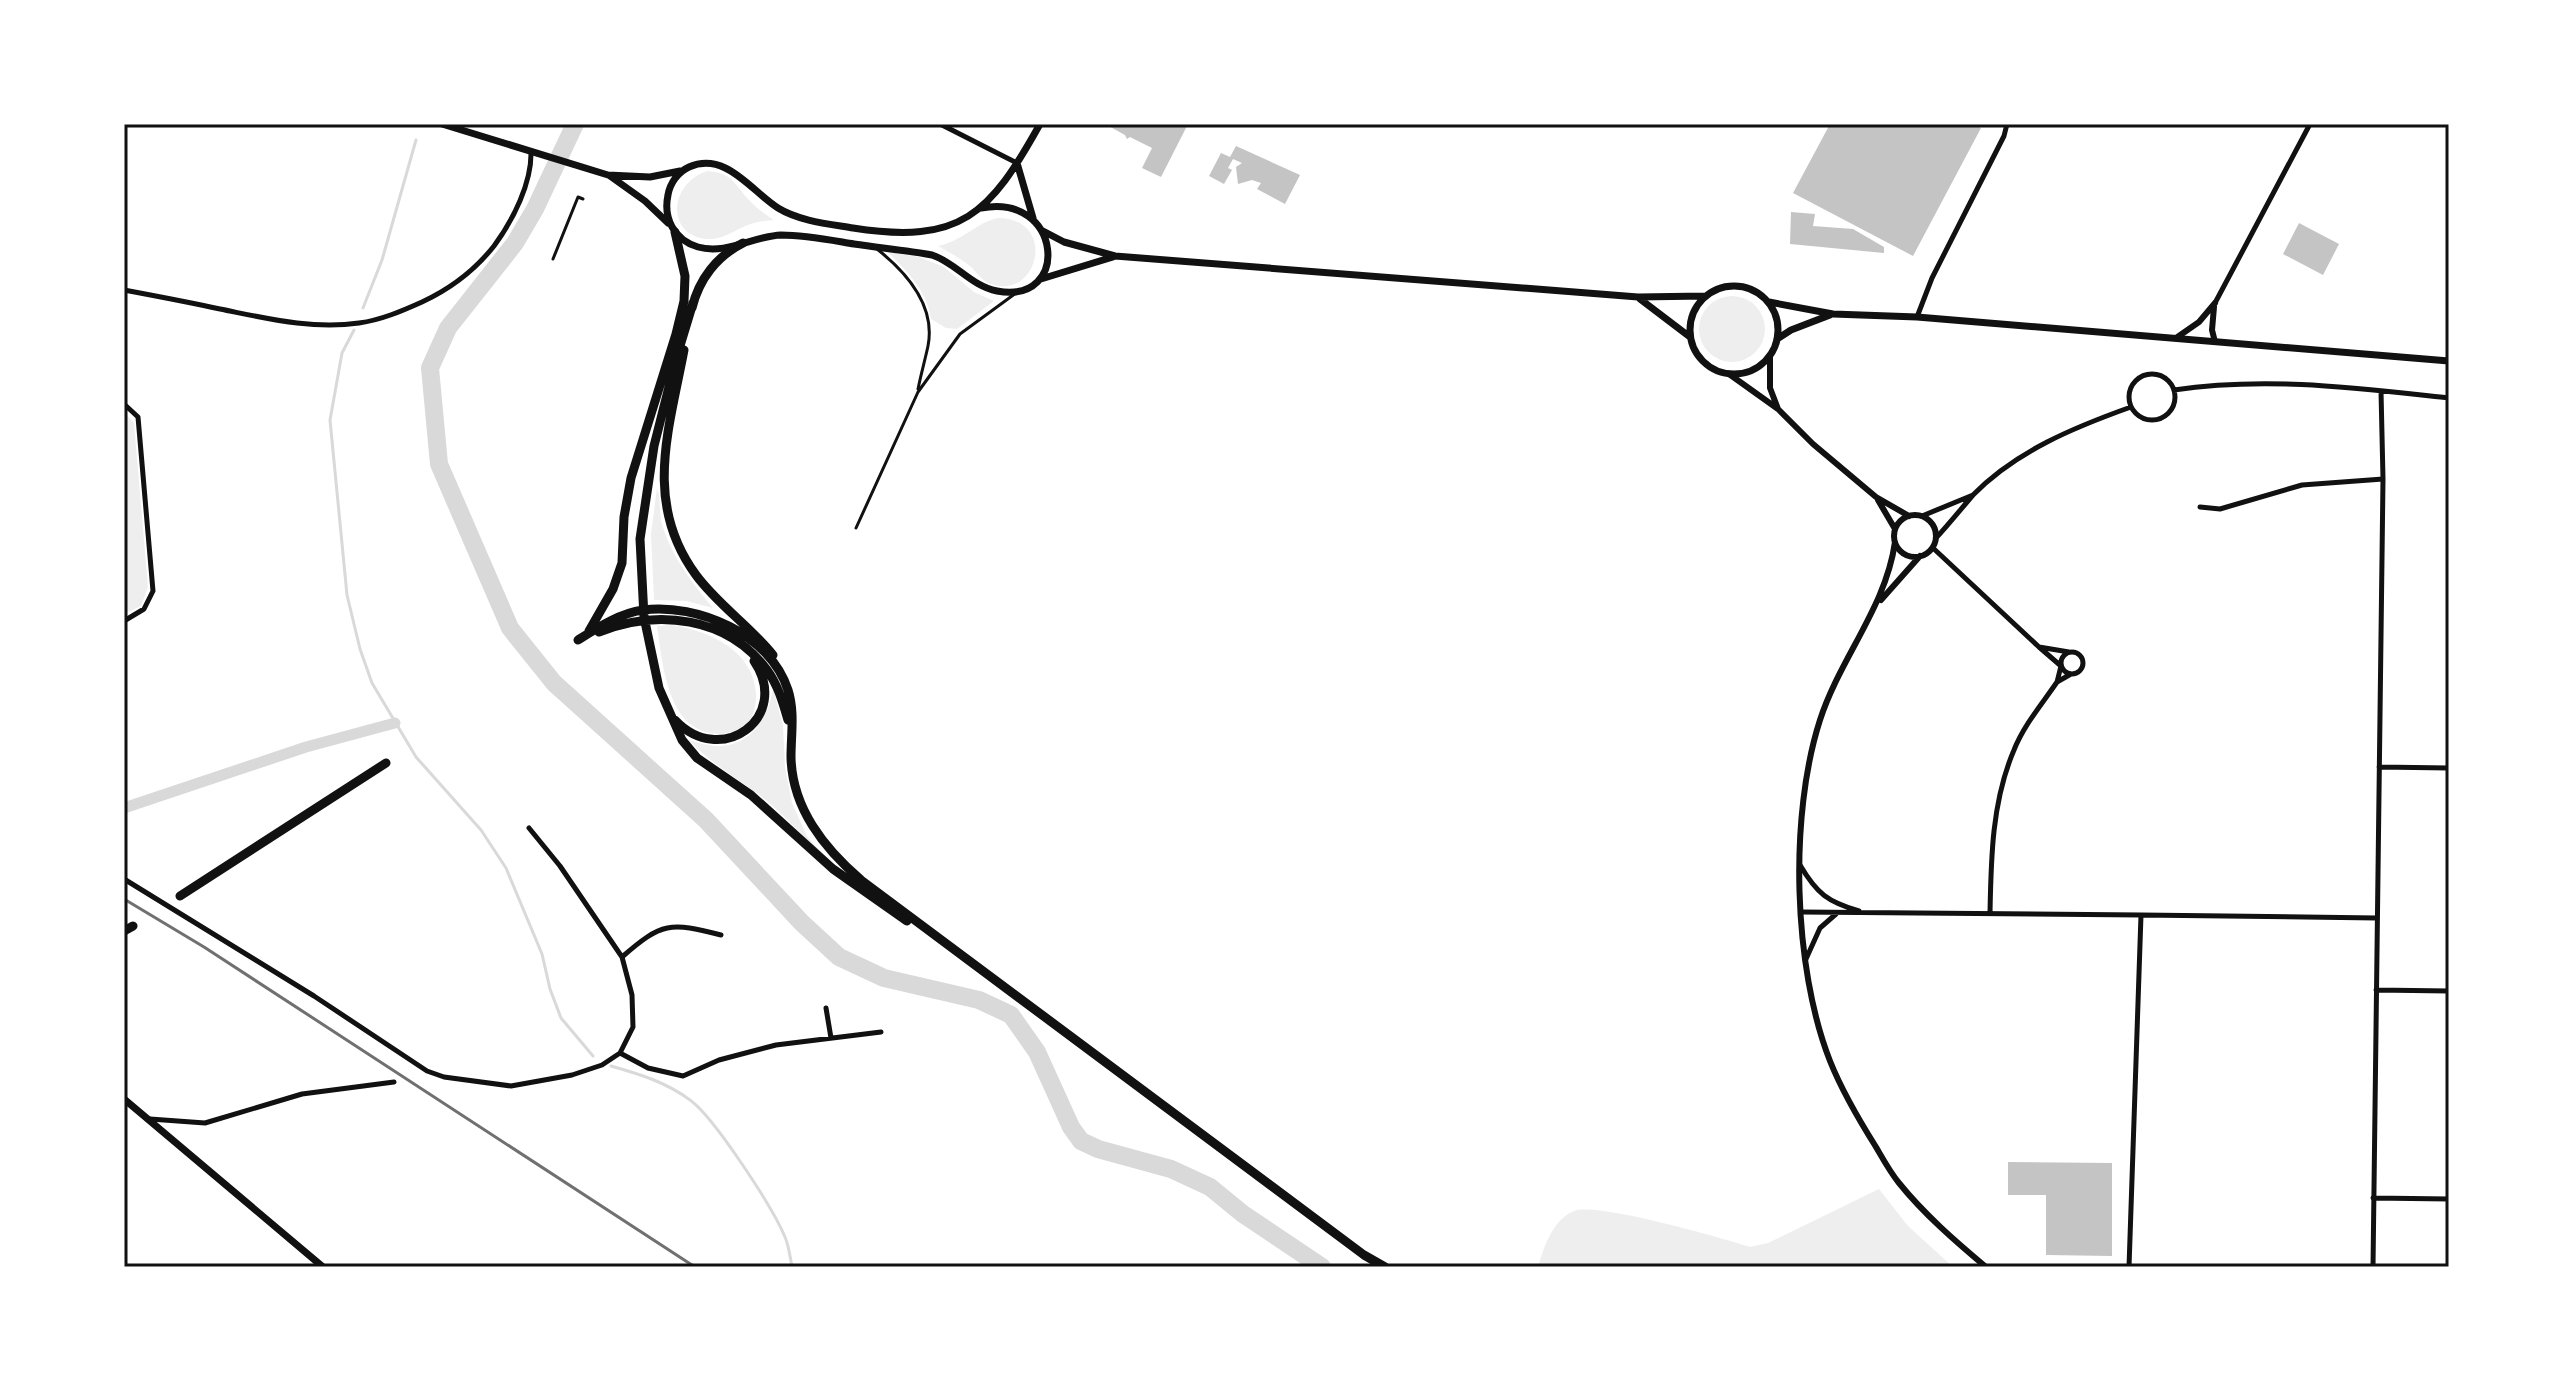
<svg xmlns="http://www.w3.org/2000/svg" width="2573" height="1391" font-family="Karla,sans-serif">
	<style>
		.green { fill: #eee }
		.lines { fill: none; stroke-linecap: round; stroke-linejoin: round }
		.stream { stroke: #d9d9d9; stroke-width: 3 }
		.canal { stroke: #d9d9d9; stroke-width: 11 }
		.river { stroke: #d9d9d9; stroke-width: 18 }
		.building { fill: #c4c4c4 }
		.service { stroke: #111; stroke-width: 3 }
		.minor { stroke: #111; stroke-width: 5 }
		.tertiary { stroke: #111; stroke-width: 6 }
		.secondary { stroke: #111; stroke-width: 7 }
		.trunk { stroke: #111; stroke-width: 9 }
		.rail { stroke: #707070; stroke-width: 3 }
		.neatline { fill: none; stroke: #111; stroke-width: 3 }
	</style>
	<rect width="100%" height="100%" fill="#fff"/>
	<!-- green -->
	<path class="green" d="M707,171C732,173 733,182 748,199C756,208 765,214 774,220C763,221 754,222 743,227C732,232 721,240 708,239C667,237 667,185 707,171Z
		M998,218C1058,219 1038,298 994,285C983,283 978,273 970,266C960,258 949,252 938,246C963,241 977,222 998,218Z
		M888,252L919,257L944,267L974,292L994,301L957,329L946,328L931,319C927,290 907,272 888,252Z
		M1699 329a33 33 0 1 1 66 0a33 33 0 1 1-66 0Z
		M124,412L134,423L148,587L141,606L124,614Z
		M657,488C661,498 659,509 661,520C669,553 692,583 713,608L686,601L654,600L651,534Z
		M672,625C710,631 754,651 756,694C756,702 755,711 751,718C731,744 693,736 678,710C664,685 661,654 657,626Z
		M773,689L783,725L785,767L792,803L807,836L823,855C801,835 782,812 758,794C734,776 710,763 689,740C697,742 706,745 715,746C749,748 768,719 773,689Z
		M1879,1189L1908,1226L1953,1267H1538C1544,1247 1553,1219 1574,1211C1596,1202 1722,1238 1750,1247L1768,1243Z"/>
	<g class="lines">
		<!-- stream -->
		<path class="stream" d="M363,308L382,260L416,140
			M354,330L342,353L330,420L347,595L360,649L372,683L416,757L481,830L506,868L542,954L550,989L561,1018L593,1056
			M611,1066C639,1074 666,1082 690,1100C714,1117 773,1208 785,1237C789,1246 790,1257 792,1267"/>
		<!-- canal -->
		<path class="canal" d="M124,808L306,747L395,723"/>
		<!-- river -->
		<path class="river" d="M575,124L535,209L515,243L448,328L430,368L439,464L510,628L554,683L706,820L802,923L839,957L884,978L979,1000L1011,1015L1037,1052L1071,1127L1081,1141L1098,1149L1171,1169L1210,1187L1243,1214L1322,1267"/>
	</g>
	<!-- building -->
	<path class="building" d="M1105,124H1157L1163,127L1165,124H1188L1161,177L1142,168L1152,148L1130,137L1127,139L1125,135Z
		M1830,124H1974L1981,128L1913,256L1793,193Z
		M1236,146L1300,175L1285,204L1257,189L1261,183L1252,180L1238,184L1236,167L1242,163L1233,159L1228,168L1232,170L1224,184L1209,176L1221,153L1230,157Z
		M1791,212L1815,214L1813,226L1853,229L1884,247V253L1790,244Z
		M2299,223L2339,244L2323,275L2283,254Z
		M2008,1162L2112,1163V1256L2046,1255V1195H2008Z"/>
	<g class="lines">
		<!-- service -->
		<path class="service" d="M877,249C906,272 936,305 928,346C925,360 921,374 918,389
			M553,259L578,197L583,199
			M856,528L918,392L960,334L1016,293"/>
		<!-- minor -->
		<path class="minor" d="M940,124L1017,163
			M124,290C156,296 188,302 220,309C265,318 312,330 359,323C381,320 402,311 422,302C450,289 475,270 494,246C513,220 532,183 531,151
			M2215,303L2310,124
			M1917,317L1932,278L2004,136L2007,124
			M2129 397a23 23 0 1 1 46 0a23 23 0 1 1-46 0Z
			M2174,390C2266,376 2357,388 2449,398
			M124,404L138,417L153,591L144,609L124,621
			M2200,507L2220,509L2302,485L2383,479
			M1922,516L1973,495
			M1936,538C1949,524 1961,509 1973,495C2016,451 2075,427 2131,407
			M1933,548L2039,647
			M2061 663a11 11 0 1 1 22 0a11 11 0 1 1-22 0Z
			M2069,652L2039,647L2061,666L2057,682L2071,674
			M2379,767L2449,768
			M1800,865C1817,894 1828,902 1859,911
			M124,879L314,996L427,1071L444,1077L511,1086L572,1075L602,1065L620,1053L633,1027L632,995L622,957L560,866L529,828
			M1801,912L2141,915
			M1990,913C1991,858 1992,801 2014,750C2024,725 2042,704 2057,682
			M622,957C662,922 670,922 721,935
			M1806,959L1820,928L1836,914
			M2376,990L2449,991
			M826,1008L831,1038
			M620,1053L648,1068L683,1076L719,1060L776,1045L881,1032
			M150,1119L205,1123L302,1094L394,1082
			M2373,1198L2449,1199
			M2129,1267L2141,915L2377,918
			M2373,1267L2383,479L2381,391"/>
		<!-- tertiary -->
		<path class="tertiary" d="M2214,307L2212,330L2215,342
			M2176,338L2199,322L2215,303
			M1770,355V388L1778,409
			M1729,374L1778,409L1813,444L1876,497L1909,516
			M1878,500L1895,529
			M1894 536a21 21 0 1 1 42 0a21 21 0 1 1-42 0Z
			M1895,542C1886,607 1840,658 1820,720C1789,816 1793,967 1830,1061C1842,1091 1859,1120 1876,1147C1883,1159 1890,1172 1899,1183C1924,1214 1955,1241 1986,1267
			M1881,600L1920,556"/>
		<!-- secondary -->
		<path class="secondary" d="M442,124L608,175L650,177L680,171
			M1017,163L1033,218
			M610,176L645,201L668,223
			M981,208C1062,192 1072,305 997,291C971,286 956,263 932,255C906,250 880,248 854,244C830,240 806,235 781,235C754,236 726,255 698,247C674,240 663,218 668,195C670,183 678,172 689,167C726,151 751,191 778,208C799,221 829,224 853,228C961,245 990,214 1040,124
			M1043,231L1064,242L1115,256L1638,297L1705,296
			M1041,279L1113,257
			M1690 330a44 44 0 1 1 88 0a44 44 0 1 1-88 0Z
			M1640,299L1690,337
			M1769,302L1833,314L1917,317L2449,361
			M1777,339L1791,330L1830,315
			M124,1099L323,1267"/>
		<!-- trunk -->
		<path class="trunk" d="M693,303L676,359L654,446L640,539L644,617L659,688L682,740L697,758L751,795L833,869L907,921
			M692,308C699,279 717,256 743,243
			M684,350C669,430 643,503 696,575C718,605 750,626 773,655
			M589,631L613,589L622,563L624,517L631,478L676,334L684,301L685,276L675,232
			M599,632C657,609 727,616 767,670C778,685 783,703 788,720
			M578,640C597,628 620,613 643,610C698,603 770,634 788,690C795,712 791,734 791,757C792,808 824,848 861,880L1364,1255L1385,1267
			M675,720C721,769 792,717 754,661
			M180,896L386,763
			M124,931L133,926"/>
		<!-- rail -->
		<path class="rail" d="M124,899L204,947L695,1267"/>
	</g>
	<!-- border -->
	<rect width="2573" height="1391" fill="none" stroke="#ffffff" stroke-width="252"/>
	<rect x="126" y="126" width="2321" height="1139" class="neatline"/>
</svg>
